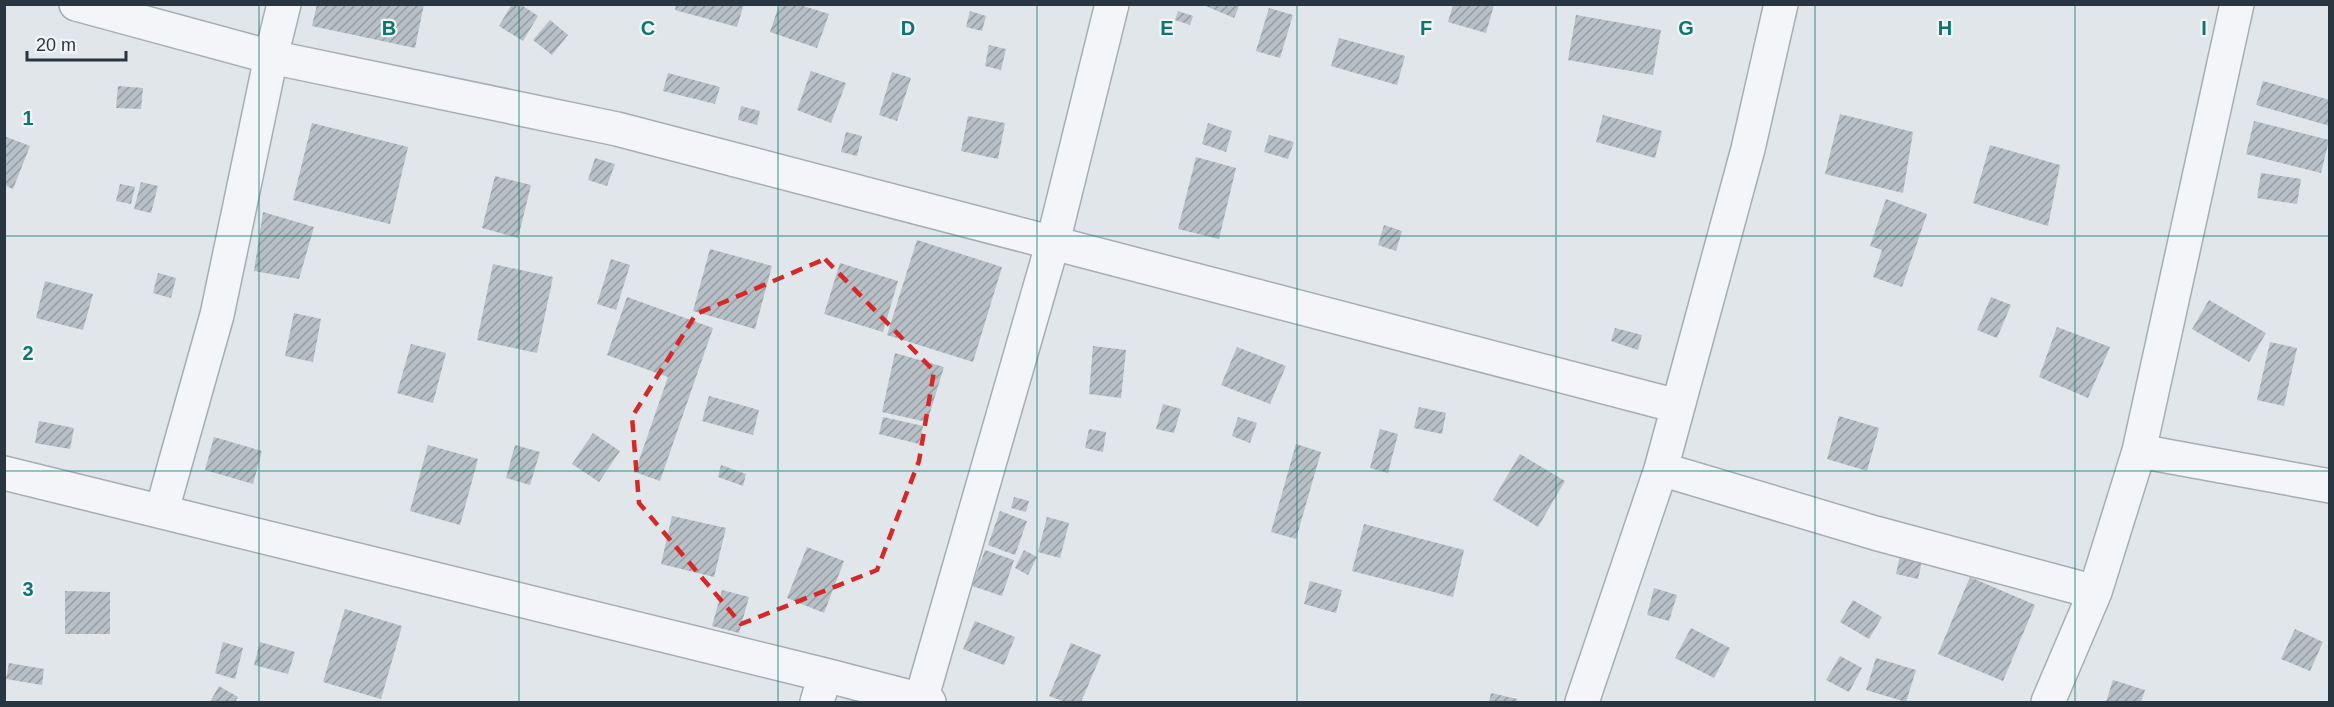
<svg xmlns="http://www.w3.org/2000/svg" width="2334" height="707" font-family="Helvetica,sans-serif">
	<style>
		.building { fill: url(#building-hatch) }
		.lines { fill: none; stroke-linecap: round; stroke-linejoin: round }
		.street-casing { stroke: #a5aeb3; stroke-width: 36 }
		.street { stroke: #f3f5f8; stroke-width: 33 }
		.marked { fill: none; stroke: #d62828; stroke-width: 4.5; stroke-dasharray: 12 8; stroke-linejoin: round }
		.grid { fill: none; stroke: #0f766e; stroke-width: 1.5; stroke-opacity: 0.55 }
		.grid-label { font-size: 20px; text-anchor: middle; font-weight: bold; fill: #0f766e; stroke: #f0f4f7; stroke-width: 4.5; stroke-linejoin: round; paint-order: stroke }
	</style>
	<defs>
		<pattern id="building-hatch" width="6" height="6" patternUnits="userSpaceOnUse" patternTransform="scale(1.5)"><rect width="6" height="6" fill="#b7c0c6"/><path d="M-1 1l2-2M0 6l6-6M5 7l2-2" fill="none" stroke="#959da2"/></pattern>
	</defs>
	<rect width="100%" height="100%" fill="#e0e6e9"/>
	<!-- building -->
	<path class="building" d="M317,4H424L415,48L312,26Z
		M512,4H520L538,16L523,41L499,26Z
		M676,4H744L737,27L675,10Z
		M1201,4H1240L1234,18Z
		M779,5H800L829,14L817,48L770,32Z
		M1453,5H1494L1486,33L1448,22Z
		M1269,8L1293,15L1280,58L1256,51Z
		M970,11L986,16L982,31L966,27Z
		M1178,11L1193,16L1190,25L1175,20Z
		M1576,15L1661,30L1653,75L1568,60Z
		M550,20L568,35L552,55L533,40Z
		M1339,38L1405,56L1397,85L1331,66Z
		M989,45L1006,49L1001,70L985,66Z
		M811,71L846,83L831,123L797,110Z
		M892,72L911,78L897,121L879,115Z
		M668,73L720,87L715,104L663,91Z
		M2263,81L2330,100V126L2256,105Z
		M118,86L143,88L141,109L116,108Z
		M741,106L760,111L757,125L738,120Z
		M1840,114L1913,132L1903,193L1825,174Z
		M1603,115L1662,131L1655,158L1596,142Z
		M968,116L1005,123L998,159L961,151Z
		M2254,121L2329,140L2321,173L2246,154Z
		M312,123L408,147L390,224L293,200Z
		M1208,123L1232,131L1226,152L1202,144Z
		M846,132L862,136L857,156L841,152Z
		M1269,135L1294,142L1288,159L1264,152Z
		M4,136L30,146L13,189L4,185Z
		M1990,145L2060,165L2048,226L1973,203Z
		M1196,157L1236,168L1219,239L1178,229Z
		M595,158L615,164L607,186L588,180Z
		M2261,173L2301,179L2297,204L2257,198Z
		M495,176L531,185L518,238L482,228Z
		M141,182L158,186L151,213L134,209Z
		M120,184L135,187L131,204L116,201Z
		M1886,199L1927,214L1902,287L1873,277L1882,250L1870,246Z
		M263,212L314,227L299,279L254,271Z
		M1384,225L1402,231L1396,251L1378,245Z
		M917,240L1002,267L973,362L887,335Z
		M710,249L772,266L755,329L693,311Z
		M611,259L630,265L616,310L597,304Z
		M840,263L898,281L883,332L824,314Z
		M493,264L553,277L537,353L477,340Z
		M158,273L176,278L171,298L153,293Z
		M45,281L93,294L83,330L36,318Z
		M627,297L713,328L660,481L635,472L668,377L607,355Z
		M1991,297L2011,305L1997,338L1977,330Z
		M2209,300L2266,333L2249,362L2192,329Z
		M294,313L321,319L313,362L285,356Z
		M2057,327L2110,347L2088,398L2039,377Z
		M1615,328L1642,335L1638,350L1611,341Z
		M2270,342L2297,348L2284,406L2257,400Z
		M411,344L446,353L433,403L397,393Z
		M1093,346L1126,350L1121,398L1089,394Z
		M1237,347L1286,366L1270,404L1221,385Z
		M895,353L944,367L927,422L882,412Z
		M709,396L759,410L753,435L702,421Z
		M1163,404L1181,409L1174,433L1156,429Z
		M1419,407L1446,413L1442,434L1414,428Z
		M1839,416L1879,428L1867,471L1827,459Z
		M883,417L923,426L919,444L879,434Z
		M1238,417L1257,423L1250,443L1232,436Z
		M39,421L74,428L70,449L35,443Z
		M1089,429L1106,432L1103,452L1085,448Z
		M1380,429L1398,434L1388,473L1370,468Z
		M593,433L620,451L599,482L572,464Z
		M214,437L262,451L253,484L205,470Z
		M1296,444L1321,452L1296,539L1271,532Z
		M428,445L478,459L460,525L410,511Z
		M515,445L540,452L530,485L506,478Z
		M1520,454L1565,481L1538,527L1493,500Z
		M721,465L746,474L743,486L718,477Z
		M1014,497L1029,501L1026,512L1011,508Z
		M1000,511L1027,521L1015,555L988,545Z
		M672,516L726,528L714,577L661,564Z
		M1047,517L1069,523L1060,558L1038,552Z
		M1364,524L1464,550L1453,597L1352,571Z
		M807,547L844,561L824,613L787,598Z
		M985,550L1014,560L1002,596L972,586Z
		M1024,550L1037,557L1028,575L1015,568Z
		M1901,551L1923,557L1918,579L1896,574Z
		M1970,577L2035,605L2003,681L1938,654Z
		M1310,581L1342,590L1336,613L1304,604Z
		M1654,588L1677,595L1669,621L1647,615Z
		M722,590L749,597L739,633L712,626Z
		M65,591L110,592V634H65Z
		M1853,600L1882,617L1869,639L1840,622Z
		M345,609L402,626L381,699L323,682Z
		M975,621L1015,637L1004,665L963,649Z
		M1691,628L1730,648L1714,678L1675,658Z
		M2295,629L2323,642L2310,671L2281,659Z
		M223,642L243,648L235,679L215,673Z
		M260,642L295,652L288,674L254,665Z
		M1071,643L1101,655L1081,702H1065L1049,696Z
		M1840,656L1862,668L1849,692L1826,680Z
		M1876,658L1916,670L1906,702L1866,690Z
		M9,663L44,669L42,685L6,679Z
		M2113,680L2145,690L2141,702H2106Z
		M219,686L238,697L235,702H210Z
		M1491,693L1517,699L1516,702H1489Z"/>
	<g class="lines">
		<defs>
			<path id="street" d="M76,4L271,57L617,129L1677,406
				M2139,451L2330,486
				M1661,469L1875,533L2095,592
				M4,473L825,675L929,702
				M162,510L217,315L271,57L284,4
				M921,700L1053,242L1112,4
				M817,702L825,675
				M1582,702L1661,469L1748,149L1781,4
				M2048,702L2095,592L2139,451L2237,4"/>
		</defs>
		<!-- street casing -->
		<use href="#street" class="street-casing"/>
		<!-- street -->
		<use href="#street" class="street"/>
	</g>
	<!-- marked area -->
	<path class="marked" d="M825,259L934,371L919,461L877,570L741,624L639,503L632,417L696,314Z"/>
	<!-- grid -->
	<path class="grid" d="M259,4V702M519,4V702M778,4V702M1037,4V702M1297,4V702M1556,4V702M1815,4V702M2075,4V702M4,236H2330M4,471H2330"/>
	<g class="grid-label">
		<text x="389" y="35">B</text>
		<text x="648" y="35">C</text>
		<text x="908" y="35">D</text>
		<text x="1167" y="35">E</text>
		<text x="1426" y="35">F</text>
		<text x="1686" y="35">G</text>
		<text x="1945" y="35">H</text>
		<text x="2204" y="35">I</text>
		<text x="28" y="125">1</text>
		<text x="28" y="360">2</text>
		<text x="28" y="596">3</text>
	</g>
	<!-- border -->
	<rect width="2334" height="707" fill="none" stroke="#283641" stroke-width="12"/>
	<!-- scale -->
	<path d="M27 51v9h99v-9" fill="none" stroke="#283641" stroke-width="3"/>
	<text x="36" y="51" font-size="18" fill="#283641" stroke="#f0f4f7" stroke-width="4.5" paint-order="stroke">20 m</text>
</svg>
